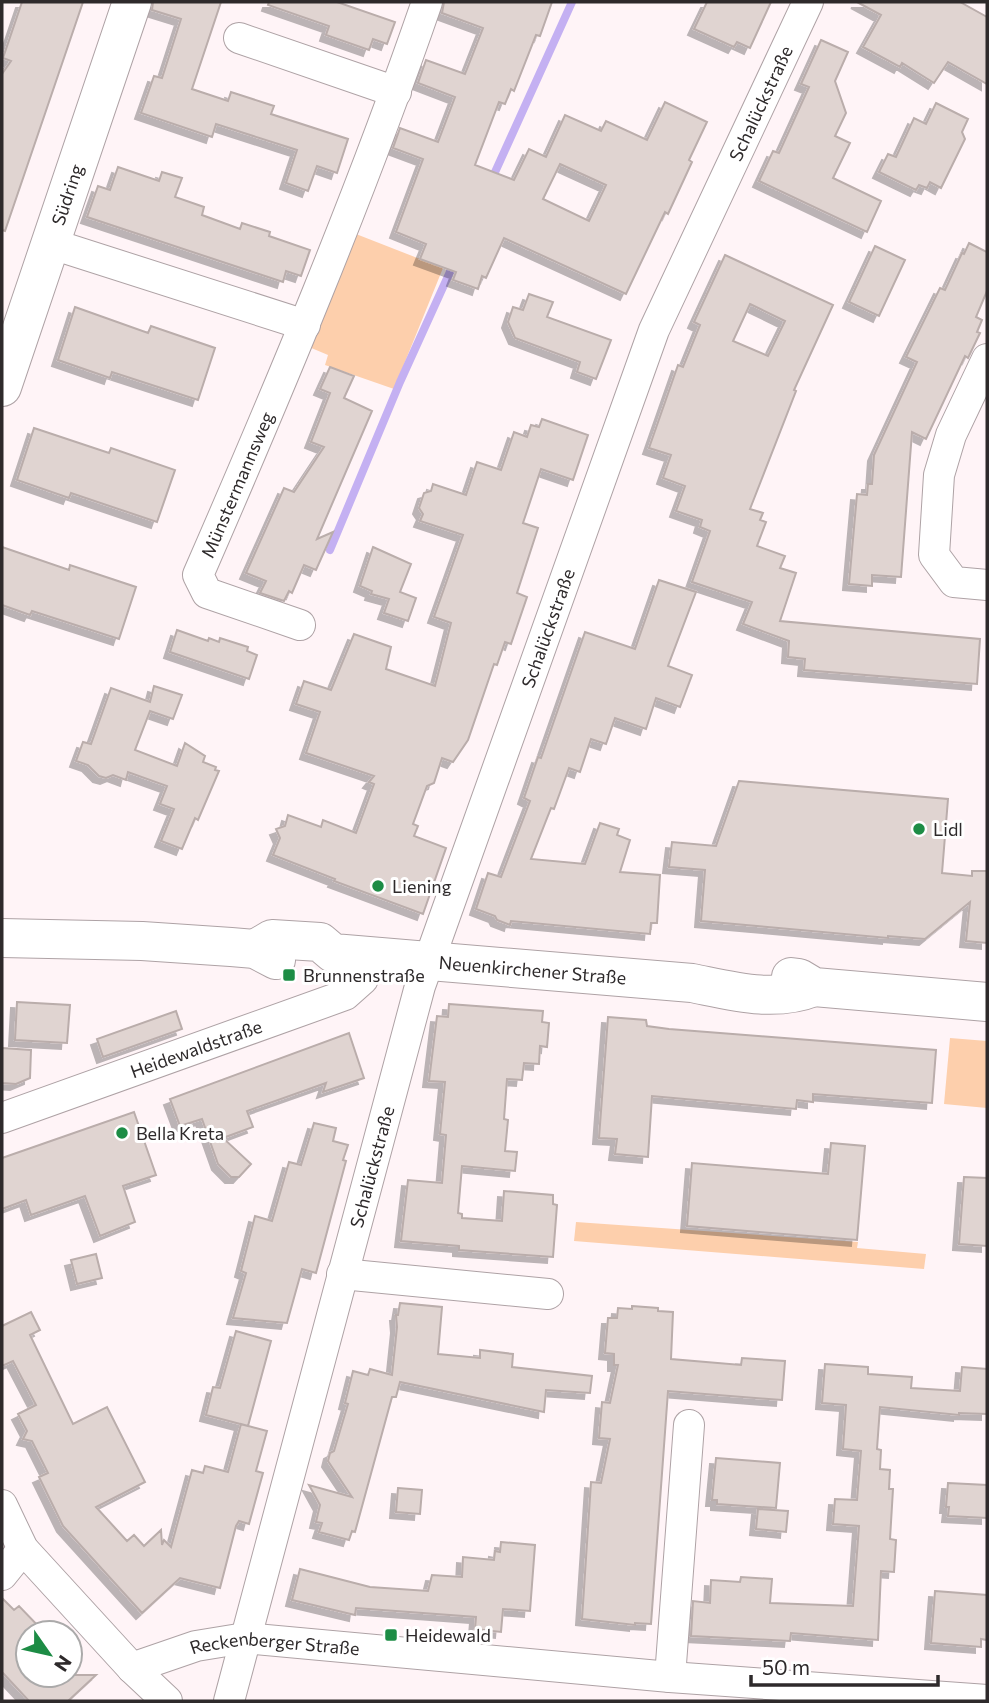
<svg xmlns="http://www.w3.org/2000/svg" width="989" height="1703" font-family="Commissioner,sans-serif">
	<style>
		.green { fill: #fdcfac }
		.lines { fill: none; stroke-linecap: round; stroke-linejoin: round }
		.stream { stroke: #c4b0f2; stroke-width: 8 }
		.building { fill: #e0d4d1; stroke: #baadab; stroke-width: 2; fill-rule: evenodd; filter: url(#shadow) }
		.street-casing { stroke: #aea2a5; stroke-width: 32 }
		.secondary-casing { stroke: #aea2a5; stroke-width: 40 }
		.street { stroke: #fff; stroke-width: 30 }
		.secondary { stroke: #fff; stroke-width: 38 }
		.poi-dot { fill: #1d8c45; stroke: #fff; stroke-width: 2.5 }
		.labels { text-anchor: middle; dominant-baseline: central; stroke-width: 6; stroke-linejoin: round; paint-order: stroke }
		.street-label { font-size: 18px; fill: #2e2a2b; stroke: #fff }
		.poi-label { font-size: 18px; fill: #2e2a2b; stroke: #fff; text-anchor: start }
	</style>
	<defs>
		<filter id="shadow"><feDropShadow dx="-6" dy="6" stdDeviation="0" flood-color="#0004"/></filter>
	</defs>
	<rect width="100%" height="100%" fill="#fff4f7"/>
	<!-- green -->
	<path class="green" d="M356,234L443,268L394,389L325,365L328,355L309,347Z
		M950,1038L987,1041V1108L944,1104Z
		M576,1222L858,1242L857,1248L926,1254L924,1269L574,1241Z"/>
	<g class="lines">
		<!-- stream -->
		<path class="stream" d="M491,181L572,2
			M330,550L400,382L454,263"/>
	</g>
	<!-- building -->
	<path class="building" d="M22,2H83L5,231L2,230V74L11,61L3,58Z
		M153,2H221L192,89L228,101L231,92L274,106L271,114L348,139L337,173L317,166L308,191L286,183L297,150L216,124L212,137L141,113L154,76L162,78L181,19L152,10Z
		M269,2H337L395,22L387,44L373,39L369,50L326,35L329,26L268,5Z
		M444,2H552L540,36L536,35L514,91L511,89L505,104L499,102L475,165L514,180L529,149L546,157L565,115L601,131L606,121L647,140L665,102L707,122L689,160L692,162L668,214L665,212L626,294L504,238L486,278L482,276L478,289L453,280L456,272L420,259L426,244L396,232L423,159L393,148L400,128L438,142L455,97L418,83L426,60L465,74L483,28L442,13ZM560,164L606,185L589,221L543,199Z
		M707,2H771L750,48L737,42L734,47L694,29Z
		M857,2H960L987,17V84L948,62L934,83L902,63L900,67L863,47L881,15Z
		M821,40L848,52L835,81L846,113L835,136L850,143L833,178L881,201L867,232L759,181L773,151L779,153L809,87L801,84Z
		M936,103L968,119L962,132L965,139L941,188L930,182L927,188L919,185L916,190L879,172L888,154L896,157L914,118L926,124Z
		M118,167L159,181L162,172L182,178L175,197L204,207L202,215L240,229L242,223L270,232L269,236L310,250L301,276L286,271L283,282L87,217L98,186L110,190Z
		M969,243L987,252V291L976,317L982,320L977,332L980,333L968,358L965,356L926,439L912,432L901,577L872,575V586L849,584L857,494L867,495L868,484H872L874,455L917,362L906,357L940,288L945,290L962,253L964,254Z
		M875,246L905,260L879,316L849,302Z
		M725,255L833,305L794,390L796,391L750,509L763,513L760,520L766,522L757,546L785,556L780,568L796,573L780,621L980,639L977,684L804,670L805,659L788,657L789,641L743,624L752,602L692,582L710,531L700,527L702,520L676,511L685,486L663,478L671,455L649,448L678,365L683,367L700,325L694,322ZM750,304L785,321L768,356L733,341Z
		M529,294L553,302L547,317L611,340L596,379L577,372L580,362L515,338L508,322L513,307L523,310Z
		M75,307L148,333L151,326L215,348L198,400L112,372L110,378L58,360Z
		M330,367L354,376L344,398L372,411L317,539L333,532L316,570L304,565L292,593L289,591L284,601L260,593L266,581L246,573L284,488L294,492L324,447L311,442L330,393L320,389Z
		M542,419L588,435L573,480L541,469L523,523L538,528L517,593L527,597L511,644L505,642L497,665L494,664L468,740L453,762L442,758L434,783L427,786L413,824L418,826L414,836L446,848L423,914L334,881L335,879L273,855L280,838L276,829L285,826L288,815L321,827L323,820L356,833L374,784L369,782L374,776L306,753L320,712L296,704L304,681L331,690L354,634L391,647L386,669L435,686L451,623L434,617L463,535L420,521L423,514L419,508L424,493L431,491L433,484L466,495L477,462L501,470L514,432L527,437L531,425L539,427Z
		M34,428L109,453L111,448L175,470L157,522L71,493L69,498L17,480Z
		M2,547L69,570L70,565L136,587L119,639L32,611L30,615L2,605Z
		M373,547L411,564L400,592L416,598L408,621L384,613L389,599L371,594L372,591L360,586Z
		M659,580L696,592L668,666L692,675L680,707L656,698L646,729L615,718L606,744L591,739L580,772L569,768L554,809L551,808L531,859L585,864L600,823L619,829L617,835L630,840L620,872L660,875L657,923H651L650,934L511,921L510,925L497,920L495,916L476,909L488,873L501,877L530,801L524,798L538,757L541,758L585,632L635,649Z
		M177,630L208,641L209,638L219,642L220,638L248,647L247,651L257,655L249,679L170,652Z
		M154,686L182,695L173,719L150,711L135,750L177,766L185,743L205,756L203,762L216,767L215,770L219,771L198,820L195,818L182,849L161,841L174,809L160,804L167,786L128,772L126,780L113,775L106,778L99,776L88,765L76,761L83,742L91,744L111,688L150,702Z
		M739,781L948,799L942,873L972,876V871H987V943L966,941L970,902L925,939L888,936V938L701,921L705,870L669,867L672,842L716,846Z
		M17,1002L70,1005L67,1043L15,1040Z
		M449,1004L543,1011L542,1022L549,1023L547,1047L540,1046L539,1064L524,1063L522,1080L507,1079L504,1119L508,1120L505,1151L517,1152L515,1171L462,1166L458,1213L462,1214V1218L502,1221L504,1191L553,1195V1204L557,1205L553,1257L459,1250V1246L401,1241L408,1180L442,1183L446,1135L440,1134L445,1082L429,1081L437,1016L448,1017Z
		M176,1011L182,1029L103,1057L97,1039Z
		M608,1017L646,1020L647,1026L669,1029L936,1050L932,1103L813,1094V1102L797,1100L796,1109L652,1096L648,1157L615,1154L617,1139L599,1138Z
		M349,1033L364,1078L323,1092L326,1083L247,1111L253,1127L223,1138L251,1164L239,1177H231L218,1164L202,1119L180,1126L170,1099Z
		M2,1048L31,1050L30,1078L16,1084L2,1083Z
		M134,1112L156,1175L123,1186L135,1222L100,1236L85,1196L31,1215L26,1200L2,1209V1158Z
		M314,1123L336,1128L333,1141L348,1145L343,1160L346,1161L316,1273L302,1269L287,1323L233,1318L246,1273L241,1271L255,1216L272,1221L289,1162L301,1165Z
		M831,1143L865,1146L857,1240L687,1226L692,1163L828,1174Z
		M964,1177L987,1178V1246L959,1244Z
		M96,1254L102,1278L77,1284L71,1260Z
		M400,1303L442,1307L438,1354L480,1358V1350L513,1354L512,1367L592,1376L590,1393L546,1390L544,1412L400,1382L396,1397H392L355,1532L352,1531L349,1540L319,1532L322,1523L316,1522L320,1505L309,1485L352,1497L328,1461L330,1453L334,1451L348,1404L345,1403L353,1371L368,1375L370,1369L392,1375L397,1327L396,1315H398Z
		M632,1306L658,1308V1311L673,1312L671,1359L741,1365L742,1358L785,1361L782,1400L668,1391L651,1624L635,1623V1625L582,1619L591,1482L601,1483L610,1439L599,1438L602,1402L610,1403L618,1365H614V1354L605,1353L608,1318H617L618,1308L632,1309Z
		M31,1312L40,1330L30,1335L73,1424L107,1407L145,1482L96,1507L127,1541L134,1535L144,1546L161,1530L162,1545L164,1540L171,1547L192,1470L203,1473L205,1466L228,1472L241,1424L267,1431L256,1471L263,1473L249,1524L239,1521L236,1526L220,1588L180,1578L142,1613L63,1526L39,1477L48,1473L32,1441L23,1439L27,1431L18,1414L36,1405L13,1361L2,1366V1326Z
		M236,1331L271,1341L248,1426L206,1415L213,1387L220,1388Z
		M825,1364L868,1367V1374L912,1377L911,1388L960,1391L962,1367L987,1369V1414L959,1413V1415L880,1407L877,1449L881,1450L880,1469L890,1470L889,1489H893L890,1539L896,1540L894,1572L881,1571L878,1640L791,1633L790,1641L691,1636L693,1601L710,1603L711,1580L740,1582L741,1577L772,1579L770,1603L853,1606L859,1526L833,1524L835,1499L857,1500L861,1451L843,1449L846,1405L822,1403Z
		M716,1458L780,1463L776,1508L717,1504V1500H712Z
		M948,1483L987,1485V1518L948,1516L949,1507H946Z
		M398,1488L422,1490L420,1514L396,1512Z
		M758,1509L788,1511L786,1532L756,1529Z
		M501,1542L535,1545L530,1611L503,1609L501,1632L475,1629L476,1617L356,1608L355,1615L292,1600L300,1569L370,1587L428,1591L432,1575L462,1577L463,1557L494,1560L495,1551L500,1552Z
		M935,1591L987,1595V1640L981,1639V1647L931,1643Z
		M2,1598L14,1610L19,1606L45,1633H28V1675H96L68,1701H29L2,1672Z"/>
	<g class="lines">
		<defs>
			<g id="street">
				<path d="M239,38L396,92"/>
				<path d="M52,244L305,325"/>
				<path d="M987,359L951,435L939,475L934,555L954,582L987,585"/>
				<path id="s1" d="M300,625L207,593L198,575C280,387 360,196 427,2"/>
				<path id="s2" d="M2,1118L345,995L363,979L370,957"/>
				<path d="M342,1274L548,1294"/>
				<path d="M2,1505L23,1549L132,1668L167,1701"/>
				<path d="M2,1575L23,1549"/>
				<path id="s3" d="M132,1668L196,1646L245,1638L670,1677L987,1700"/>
				<path d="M670,1677L689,1425"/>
				<path id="s4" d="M229,1701L420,986L654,330L808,2"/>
			</g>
			<g id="secondary">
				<path id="s5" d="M2,387L132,2"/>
				<path d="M2,938L142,941L231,947L255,949L276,960"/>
				<path id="s6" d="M255,949L272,939L320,942L333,953L692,983C732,991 774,1003 814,987"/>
				<path d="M791,977L799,978L814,987L987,1002"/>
			</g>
		</defs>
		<!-- street casing -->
		<use href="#street" class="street-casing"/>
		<!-- secondary casing -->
		<use href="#secondary" class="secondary-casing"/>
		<!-- street -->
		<use href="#street" class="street"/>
		<!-- secondary -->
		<use href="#secondary" class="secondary"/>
	</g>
	<!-- markers -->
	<g class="poi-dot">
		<circle cx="919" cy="829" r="7"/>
		<circle cx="378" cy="886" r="7"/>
		<rect x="282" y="968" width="14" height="14" rx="3.5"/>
		<circle cx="122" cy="1133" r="7"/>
		<rect x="384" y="1628" width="14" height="14" rx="3.5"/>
	</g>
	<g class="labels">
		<!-- street labels -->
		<g class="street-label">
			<text stroke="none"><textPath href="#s4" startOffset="1687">Schalückstraße</textPath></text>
			<text stroke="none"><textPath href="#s5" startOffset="203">Südring</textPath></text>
			<text stroke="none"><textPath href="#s1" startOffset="217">Münstermannsweg</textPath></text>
			<text stroke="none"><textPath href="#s4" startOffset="1120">Schalückstraße</textPath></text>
			<text stroke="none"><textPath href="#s6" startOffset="285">Neuenkirchener Straße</textPath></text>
			<text stroke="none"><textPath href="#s2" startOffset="206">Heidewaldstraße</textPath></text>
			<text stroke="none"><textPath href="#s4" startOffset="553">Schalückstraße</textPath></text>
			<text stroke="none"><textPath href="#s3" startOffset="147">Reckenberger Straße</textPath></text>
		</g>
		<!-- poi labels -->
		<g class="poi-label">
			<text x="933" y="829">Lidl</text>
			<text x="392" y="886">Liening</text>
			<text x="303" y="975">Brunnenstraße</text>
			<text x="136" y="1133">Bella Kreta</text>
			<text x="405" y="1635">Heidewald</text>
		</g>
	</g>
	<!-- border -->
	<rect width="989" height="1703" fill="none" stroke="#2e2a2b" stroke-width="7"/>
	<!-- north arrow -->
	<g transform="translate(49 1654) rotate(124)"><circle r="33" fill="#ffffff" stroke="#abaaaa" stroke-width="2"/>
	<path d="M0-5L12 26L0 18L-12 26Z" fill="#1d8c45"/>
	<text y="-10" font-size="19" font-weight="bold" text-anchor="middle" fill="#2e2a2b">N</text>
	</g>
	<!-- scale -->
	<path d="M751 1675v10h187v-10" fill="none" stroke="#2e2a2b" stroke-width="3.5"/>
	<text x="762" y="1675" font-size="21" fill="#2e2a2b" stroke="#ffffff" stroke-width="5" paint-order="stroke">50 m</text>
</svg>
